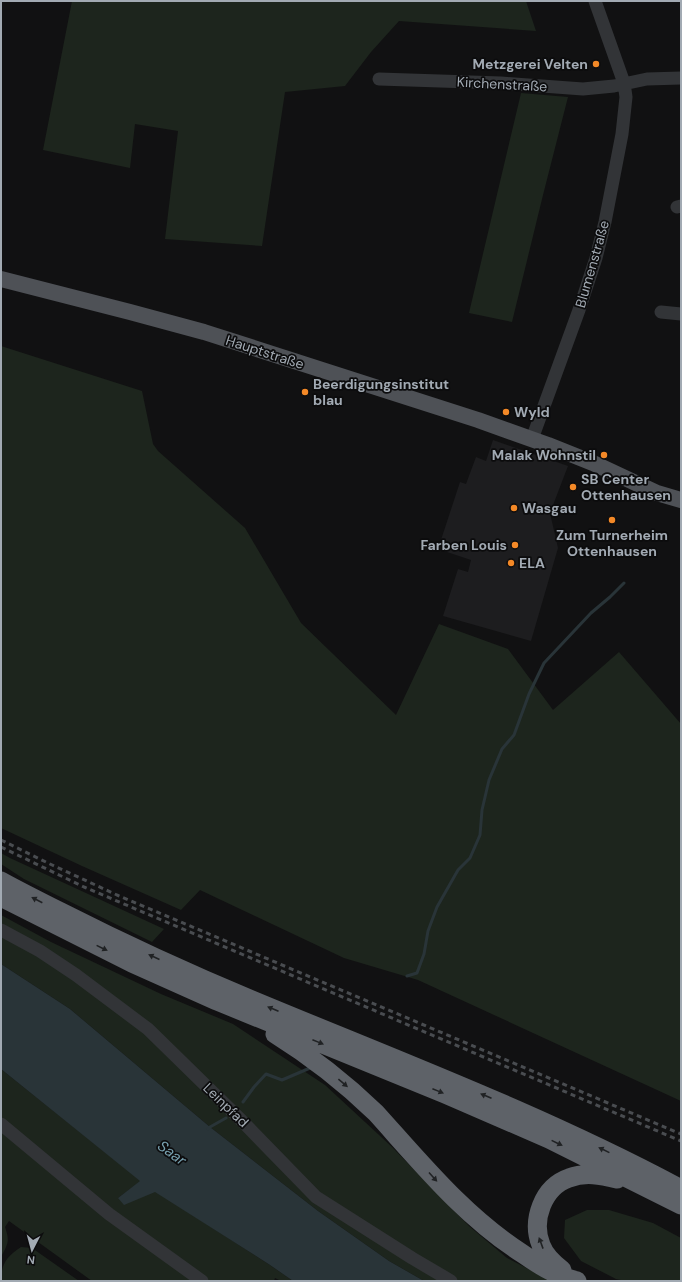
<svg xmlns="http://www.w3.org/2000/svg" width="682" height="1282" font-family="'DM Sans',sans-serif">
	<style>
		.built { fill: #1d1d1f }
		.green { fill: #1d251d }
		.water { fill: #293438 }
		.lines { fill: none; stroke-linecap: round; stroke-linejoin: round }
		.stream { stroke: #293438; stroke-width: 3 }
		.minor { stroke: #323437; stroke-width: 13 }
		.major { stroke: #4e5156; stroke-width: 16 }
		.highway { stroke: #5e6268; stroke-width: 19 }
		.rail { stroke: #494c50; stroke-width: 3; stroke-dasharray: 5 4; stroke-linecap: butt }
		.oneway { fill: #202224 }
		.poi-dot { fill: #f48927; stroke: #0c0c0d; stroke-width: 1.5 }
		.labels { text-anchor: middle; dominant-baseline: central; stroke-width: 3.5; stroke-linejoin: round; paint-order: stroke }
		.poi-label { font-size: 14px; font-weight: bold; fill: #a2aab3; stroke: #0c0c0d; text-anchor: start }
		.street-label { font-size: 14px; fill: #a2aab3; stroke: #0c0c0d }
		.water-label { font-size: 15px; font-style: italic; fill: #77a0af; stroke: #0c0c0d }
	</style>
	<rect width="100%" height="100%" fill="#111112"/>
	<!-- built -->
	<path class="built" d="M493,440L568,466L550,513L558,548L531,641L443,616L458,569L468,572L471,560L438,549L460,482L466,484L476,457L486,461Z"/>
	<!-- green -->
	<path class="green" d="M72,1H526L536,31L399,21L371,52L345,86L285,92L262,246L165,239L178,131L135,124L130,168L43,150Z
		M521,93L568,97L543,195L512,322L469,313Z
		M1,346L142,391L153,444L158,451L245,528L301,623L396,715L439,624L508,649L553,710L619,652L681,724V1101L418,980L344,958L200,890L181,910L82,866L1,828Z
		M1,853L10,858L164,929L152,942L24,879L1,864Z
		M1,915L51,942L161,994L233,1024L325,1085L392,1147L469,1226L507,1258L552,1281H424L389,1261L318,1211L210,1127L70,1009L1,964Z
		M1,1069L141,1181L118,1198L155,1191L270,1265L293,1281H281L275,1278L274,1281H92L9,1221L5,1227C10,1241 8,1244 1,1257Z
		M587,1210H609L653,1223L681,1238V1281H625L616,1279L581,1261L564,1238L565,1220Z
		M21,1247L32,1248L79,1281H1C1,1264 7,1256 21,1247Z"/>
	<!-- water -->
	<path class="water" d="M1,964L70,1009L210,1127L318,1211L389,1261L424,1281H293L270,1265L155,1192L124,1205L118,1198L140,1181L1,1069Z"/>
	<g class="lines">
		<!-- stream -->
		<path class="stream" d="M407,976L417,973L424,954L428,931L437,907L458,870L470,858L480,835L482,810L489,780L502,749L514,735L529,694L544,663L591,613L610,597L624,583
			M243,1102L254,1087L266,1074L282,1080L310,1068
			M208,1129L210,1127L226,1118"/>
		<!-- minor -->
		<path class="minor" d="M379,79L501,83L583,89L614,86L647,79L681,78
			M677,207L681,206
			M661,312L681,314
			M532,439L579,310L596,258L605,222L622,134L626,97L624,83L595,1
			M1,930L40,951L76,975L148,1029L242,1121L316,1197L412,1258L451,1281
			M1,1124L109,1214L202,1281"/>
		<!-- major -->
		<path class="major" d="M1,279L130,312L204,332L478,420L548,445L593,463L657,493L681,500"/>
		<!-- highway -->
		<path class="highway" d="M1,881C21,892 41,902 61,912C124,944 187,973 252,1000C396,1060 543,1115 681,1189
			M1,897L132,963L217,1001L445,1094L549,1139L681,1205
			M275,1034C312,1057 345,1083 376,1113C422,1164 465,1217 523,1254C533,1261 545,1269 557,1274C563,1277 570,1279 577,1281
			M562,1270C553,1263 545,1256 541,1245C531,1220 543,1187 569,1178C585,1172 601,1175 617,1179"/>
		<!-- rail -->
		<path class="rail" d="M1,840L50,864L117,895L681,1134
			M1,847L84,887L681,1141"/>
	</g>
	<!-- one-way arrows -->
	<defs><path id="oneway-solid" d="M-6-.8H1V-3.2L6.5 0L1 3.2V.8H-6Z"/></defs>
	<g class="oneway">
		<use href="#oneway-solid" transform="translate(37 900) rotate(-153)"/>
		<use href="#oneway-solid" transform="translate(102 948) rotate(26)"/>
		<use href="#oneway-solid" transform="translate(154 957) rotate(-156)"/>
		<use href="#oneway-solid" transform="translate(273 1009) rotate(-157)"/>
		<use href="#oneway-solid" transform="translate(318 1042) rotate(22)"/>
		<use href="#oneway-solid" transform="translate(343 1083) rotate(40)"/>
		<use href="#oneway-solid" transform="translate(438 1091) rotate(22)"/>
		<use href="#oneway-solid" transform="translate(486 1096) rotate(-157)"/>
		<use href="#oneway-solid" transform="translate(557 1143) rotate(26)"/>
		<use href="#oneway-solid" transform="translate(604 1150) rotate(-154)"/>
		<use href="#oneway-solid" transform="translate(433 1177) rotate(48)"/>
		<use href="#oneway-solid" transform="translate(541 1243) rotate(-110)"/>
	</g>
	<!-- markers -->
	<g class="poi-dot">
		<circle cx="596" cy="64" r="4"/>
		<circle cx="305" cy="392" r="4"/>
		<circle cx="506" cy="412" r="4"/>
		<circle cx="604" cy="455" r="4"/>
		<circle cx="573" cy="487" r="4"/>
		<circle cx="514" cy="508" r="4"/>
		<circle cx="612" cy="520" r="4"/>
		<circle cx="515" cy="545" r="4"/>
		<circle cx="511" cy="563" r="4"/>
	</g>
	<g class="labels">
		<!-- poi labels -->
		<g class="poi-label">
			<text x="588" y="64" text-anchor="end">Metzgerei Velten</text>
			<text x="313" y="384">Beerdigungsinstitut<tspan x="313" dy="16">blau</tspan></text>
			<text x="514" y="412">Wyld</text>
			<text x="596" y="455" text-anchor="end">Malak Wohnstil</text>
			<text x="581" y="479">SB Center<tspan x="581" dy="16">Ottenhausen</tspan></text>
			<text x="522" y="508">Wasgau</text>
			<text x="612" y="535" text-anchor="middle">Zum Turnerheim<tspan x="612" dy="16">Ottenhausen</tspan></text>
			<text x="507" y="545" text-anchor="end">Farben Louis</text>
			<text x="519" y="563">ELA</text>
		</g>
		<!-- street labels -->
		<g class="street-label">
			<text transform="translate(502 84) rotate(3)">Kirchenstraße</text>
			<text transform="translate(592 264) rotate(-74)">Blumenstraße</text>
			<text transform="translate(265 352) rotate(18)">Hauptstraße</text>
			<text transform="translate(226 1105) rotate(44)">Leinpfad</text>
		</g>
		<!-- water labels -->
		<g class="water-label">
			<text transform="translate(172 1153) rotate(36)">Saar</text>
		</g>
	</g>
	<!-- border -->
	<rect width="682" height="1282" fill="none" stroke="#a2aab3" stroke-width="4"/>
	<!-- north arrow -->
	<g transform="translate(32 1250) rotate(186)" stroke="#0c0c0d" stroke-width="3" paint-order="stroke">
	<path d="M0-3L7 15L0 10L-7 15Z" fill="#a2aab3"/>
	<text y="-6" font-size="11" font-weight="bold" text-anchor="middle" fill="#a2aab3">N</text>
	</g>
</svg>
